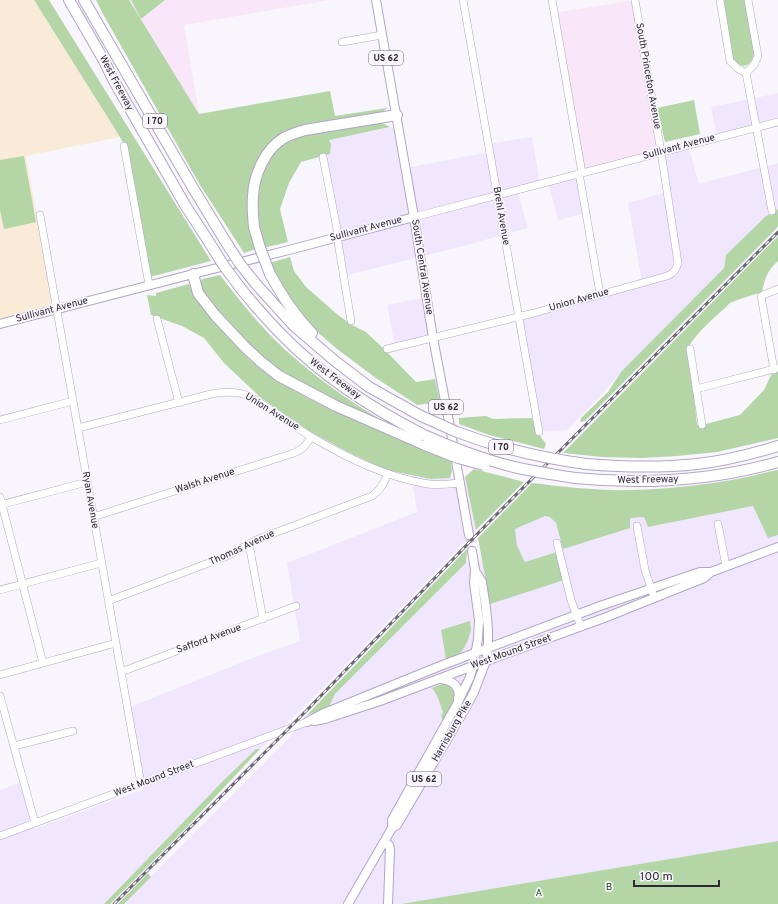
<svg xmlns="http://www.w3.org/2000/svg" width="778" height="904" font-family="Overpass,sans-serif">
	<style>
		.built { fill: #f0e6fe }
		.education { fill: #f9e6f8 }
		.medical { fill: #f9ebd7 }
		.green { fill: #b4d5a6 }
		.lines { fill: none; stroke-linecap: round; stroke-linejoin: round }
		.major-tunnel { stroke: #cfcdd4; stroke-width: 8; stroke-dasharray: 8 4; stroke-linecap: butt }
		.minor-casing { stroke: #b2a5c5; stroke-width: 8 }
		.major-casing { stroke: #b2a5c5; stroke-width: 10 }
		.highway-casing { stroke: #b2a5c5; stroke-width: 12 }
		.minor { stroke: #fff; stroke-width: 7 }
		.major { stroke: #fff; stroke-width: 8 }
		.highway { stroke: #fff; stroke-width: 10 }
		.rail-casing { stroke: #6b6771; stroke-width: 3 }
		.rail { stroke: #f8f6fc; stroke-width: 1.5; stroke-dasharray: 4.5; stroke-linecap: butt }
		.highway-bridge-casing { stroke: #b2a5c5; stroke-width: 12; stroke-linecap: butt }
		.highway-bridge { stroke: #fff; stroke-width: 10 }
		.labels { text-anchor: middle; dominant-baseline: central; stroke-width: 3.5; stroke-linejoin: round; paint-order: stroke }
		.shield { fill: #f8f6fc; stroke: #6a6670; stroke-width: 1 }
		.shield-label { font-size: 9px; font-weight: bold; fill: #2d2834 }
		.street-label { font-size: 10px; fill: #2d2834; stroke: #f8f6fc }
		.park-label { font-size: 10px; fill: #163700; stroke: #f8f6fc }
	</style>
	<rect width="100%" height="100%" fill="#f8f6fc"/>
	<!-- built -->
	<path class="built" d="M778,93V122L717,138L711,107Z
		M398,126L406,168L489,152L488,144L532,137L540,183L517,189L528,228L463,246L344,276L323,157L329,140Z
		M688,145L699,184L778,163V209L726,255L724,268L621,372L602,394L567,430L539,432L519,316L642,282L628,203L667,192L661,152Z
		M579,173L586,213L558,220L548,181Z
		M427,297L433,338L395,347L387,305Z
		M411,475L431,479L465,477L476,530L323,688L260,749H256L222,782L104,904H0V790L22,782L34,829L144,789L130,707L255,657L300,641L287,563L417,512Z
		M753,506L768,538L778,535V841L401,904H124L290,737L307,715L329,707L335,694L466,563L482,561L490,604L524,562L517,546L515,529L545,516H550L556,523L563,549L629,518L644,517L648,527Z"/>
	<!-- education -->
	<path class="education" d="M129,0H330L184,25L199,114Z
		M635,0L661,152L582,173L554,13Z"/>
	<!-- medical -->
	<path class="medical" d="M0,0H34L120,137L26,156L53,305L0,319Z"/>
	<!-- green -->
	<path class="green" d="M34,0H49L211,261L150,277L129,154L120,137Z
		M96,0H129L199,114L330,91L335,116L387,108L383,112L302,127L289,131L254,173L256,249L244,253L200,185L104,16Z
		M131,0H165L141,19Z
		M722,0H745L754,52C753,66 742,71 733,59Z
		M694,100L700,134L665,142L657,108Z
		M378,122L384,124L390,127L329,140L331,144L330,154L301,162L289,183L280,209L288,242L263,248C261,240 258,232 257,224C255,198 259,161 282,145C289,140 297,138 304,135Z
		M24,156L36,222L4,229L0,210V160Z
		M778,209V226L775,230L585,421L580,422L581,418L608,392L621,372L724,268L726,255L766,216L772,213Z
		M778,236V261C767,271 765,278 762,292L737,300L730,303C718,315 691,336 687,352L693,387L697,425H702L740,415L764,390L772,373L778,371V438L717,452L677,456L642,458L603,457L563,453Z
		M290,257L294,271L306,287L338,315L352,325L366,332L384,349L416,382L435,379L440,402L417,405L376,378L337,349L314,329L291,301L269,263Z
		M220,275C237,297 254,319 273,338C307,372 346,399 386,423L344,407L280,372L260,356L203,296L200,282L202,279Z
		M189,284C197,299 208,313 219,326C231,340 243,355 257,366C287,389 319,404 353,419C385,434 418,448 451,461L452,471L450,478L431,479L386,470L348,452L309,431L261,398L224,363L204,338L182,326L151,315L147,295L156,296V293Z
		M486,416L493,419L532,418L536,431L546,444L544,449L489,435L459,424V418Z
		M474,469L524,482L476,530L465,477Z
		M778,470V535L768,538L753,506L648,527L644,517L630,518V528L563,549L556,523L550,517L545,516L515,529L517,546L525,562L557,552L564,580L490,604L478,538L532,483C565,487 599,491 633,490C669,489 706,485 742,478C754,476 766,472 778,470Z
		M467,549L466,563L335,694L329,707L307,715Z
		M470,621L471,630L468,640L464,648L459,654L446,659L441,630Z
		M442,684H447L451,685L456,692L455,700L443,721C441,717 441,715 443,712C440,704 438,695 432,688Z
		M256,749H260L186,828L110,904H104L222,782Z
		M778,841V904H401Z
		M148,873L151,877L124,904H118Z"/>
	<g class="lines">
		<!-- major-tunnel -->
		<path class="major-tunnel" d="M469,535L472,551"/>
		<defs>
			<path id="minor" d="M463,0L539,432
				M552,0L582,173
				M720,0L730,61L737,68L746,73
				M342,42L382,35
				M746,73L772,211
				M746,73L754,65L758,56L748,0
				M124,146L149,285
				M323,157L337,229L338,242L351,321
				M579,173L600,294
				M40,215L141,784
				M414,217L778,122
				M157,319L179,403
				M387,349L534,313L667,276C674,273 676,270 678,263L661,152L635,0
				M690,349L702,425
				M774,370L761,296L778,289
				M696,389L778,368
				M0,420L73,401
				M78,428L211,394C226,391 238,391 251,397C271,409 290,424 310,436C345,457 383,476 423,483C435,486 448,484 460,483
				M0,497L43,663
				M0,505L87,482
				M93,517L291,454C302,450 305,447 311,437
				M718,524L726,566
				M637,526L645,570L653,594
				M557,543L571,600L581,627
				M249,544L263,619
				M0,590L101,563
				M108,601L227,556L240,549L256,540L372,496C380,490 385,484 387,474
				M121,672L296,606
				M0,675L116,643
				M0,696L35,823
				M14,746L73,731
				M0,836L307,722"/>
			<path id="major" d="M376,0L414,217L433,338L450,427L469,535
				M0,324L193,274L289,250L414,217
				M440,679C452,680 461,686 458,699
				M314,721L325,719L380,701L486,661L604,618L704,578L711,572
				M307,722L322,714L440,666L600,606L700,572H711L778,547
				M392,828L397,825L466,707L474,692L486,661L488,648V629L486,608L482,582L475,571
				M384,842L389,845L390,849L388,904
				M348,904L392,828V820L457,704L470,677L473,666L478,639L479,620L474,583L475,570L472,551"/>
			<path id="highway" d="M69,0L103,59L114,81L185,205L209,242
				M84,0L193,188L224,239
				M254,227C253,217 252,207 253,196C254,175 265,149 284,138C291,134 298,132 305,130L397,115
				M193,274L198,293L215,315L244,346L260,361L279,376L336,406L425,445
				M270,274C282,296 294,315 312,333
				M256,284L294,326L335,361L369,387L421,416
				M242,290C255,306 268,321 283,336C323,377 373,409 424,435
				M586,464C623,467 660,468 697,464C724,461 752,454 778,446
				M575,478C645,485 711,481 778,462"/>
		</defs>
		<!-- minor casing -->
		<use href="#minor" class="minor-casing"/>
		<!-- major casing -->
		<use href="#major" class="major-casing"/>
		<!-- highway casing -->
		<use href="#highway" class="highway-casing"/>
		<!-- minor -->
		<use href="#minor" class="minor"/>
		<!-- major -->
		<use href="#major" class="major"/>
		<!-- highway -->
		<use href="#highway" class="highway"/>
		<defs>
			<path id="rail" d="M114,904L310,707L488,523L778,232"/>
		</defs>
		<!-- rail casing -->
		<use href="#rail" class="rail-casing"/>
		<!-- rail -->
		<use href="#rail" class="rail"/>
		<defs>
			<path id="highway-bridge" d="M254,227L260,248L270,274
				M224,239L240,264L256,284
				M209,242L224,266L242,290
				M421,416C433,421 445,427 457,432C499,448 542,458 586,464
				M424,435C456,449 489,462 523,469C541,473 558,475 575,478
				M425,445L458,458L484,465"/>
		</defs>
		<!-- highway-bridge casing -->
		<use href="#highway-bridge" class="highway-bridge-casing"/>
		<!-- highway-bridge -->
		<use href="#highway-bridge" class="highway-bridge"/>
	</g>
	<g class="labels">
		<!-- shield labels -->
		<g class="shield">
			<rect x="369" y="51" width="34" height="14" rx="3"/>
			<rect x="143" y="114" width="24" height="14" rx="3"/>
			<rect x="429" y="400" width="34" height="14" rx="3"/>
			<rect x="489" y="440" width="24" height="14" rx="3"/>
			<rect x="407" y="772" width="34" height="14" rx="3"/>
		</g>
		<g class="shield-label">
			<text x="386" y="58">US 62</text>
			<text x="155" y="121">I 70</text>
			<text x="446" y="407">US 62</text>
			<text x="501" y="447">I 70</text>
			<text x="424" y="779">US 62</text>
		</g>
		<!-- street labels -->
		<g class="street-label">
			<text transform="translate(648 76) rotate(80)">South Princeton Avenue</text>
			<text transform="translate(116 83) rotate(62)">West Freeway</text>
			<text transform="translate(679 147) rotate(-15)">Sullivant Avenue</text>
			<text transform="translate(501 216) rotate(80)">Brehl Avenue</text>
			<text transform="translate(366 229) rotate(-15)">Sullivant Avenue</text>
			<text transform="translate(422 267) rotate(81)">South Central Avenue</text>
			<text transform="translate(579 300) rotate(-16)">Union Avenue</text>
			<text transform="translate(52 310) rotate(-15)">Sullivant Avenue</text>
			<text transform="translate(335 379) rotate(37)">West Freeway</text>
			<text transform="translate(272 412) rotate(32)">Union Avenue</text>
			<text transform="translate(648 480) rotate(-1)">West Freeway</text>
			<text transform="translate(205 481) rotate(-18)">Walsh Avenue</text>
			<text transform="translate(90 500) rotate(80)">Ryan Avenue</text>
			<text transform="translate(242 548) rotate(-25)">Thomas Avenue</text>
			<text transform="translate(209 639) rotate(-20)">Safford Avenue</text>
			<text transform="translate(511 652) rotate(-20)">West Mound Street</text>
			<text transform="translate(452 731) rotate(-60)">Harrisburg Pike</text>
			<text transform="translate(154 779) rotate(-21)">West Mound Street</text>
		</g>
		<!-- park labels -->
		<g class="park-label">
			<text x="609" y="887">B</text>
			<text x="539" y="893">A</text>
		</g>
	</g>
	<!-- scale -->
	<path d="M634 880v6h85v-6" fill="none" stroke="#2d2834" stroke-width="2"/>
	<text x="640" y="880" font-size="12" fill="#2d2834" stroke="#f8f6fc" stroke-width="3" paint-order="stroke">100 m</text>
</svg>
